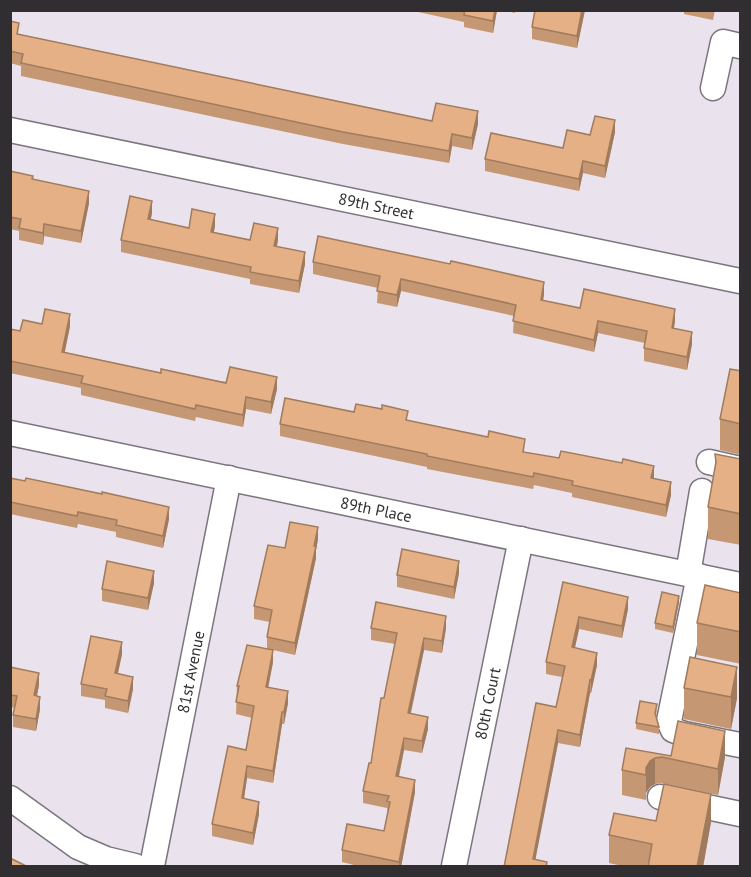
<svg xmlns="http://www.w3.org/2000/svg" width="751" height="877" font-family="'PT Sans',sans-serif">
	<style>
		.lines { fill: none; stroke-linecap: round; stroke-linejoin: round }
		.minor-casing { stroke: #7c757f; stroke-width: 27 }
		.minor { stroke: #fff; stroke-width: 24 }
		.wall { fill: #c59772 }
		.shaded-wall { fill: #a07b5d }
		.building { fill: #e5b085; stroke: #a07b5d; stroke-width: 1.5 }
		.labels { text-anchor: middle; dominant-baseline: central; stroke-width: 4.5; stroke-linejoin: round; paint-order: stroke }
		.street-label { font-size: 16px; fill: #312e32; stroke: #eae2ed }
	</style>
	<rect width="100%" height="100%" fill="#eae2ed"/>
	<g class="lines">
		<defs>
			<g id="minor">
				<path d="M713,88L723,42L740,46"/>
				<path id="s1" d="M10,130L740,281"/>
				<path id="s2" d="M10,433L740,585"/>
				<path d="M709,462L740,469"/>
				<path d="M688,574L702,491"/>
				<path d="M699,576L669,721L673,730L684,734L740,745"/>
				<path d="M660,797L740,814"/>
				<path d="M10,798L78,847L106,859L135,866"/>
				<path id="s3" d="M152,866L229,478"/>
				<path id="s4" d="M454,866L521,539"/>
			</g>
		</defs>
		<!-- minor casing -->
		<use href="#minor" class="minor-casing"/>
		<!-- minor -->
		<use href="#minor" class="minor"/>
	</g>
	<!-- wall -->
	<path class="wall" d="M409,10H497L493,33L464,27V22Z
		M503,10H515V13Z
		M535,10H585L577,48L532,39V27Z
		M684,10H715L713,20L684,14Z
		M10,21L19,34L432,121L478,124L472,150L452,146L449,163L343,144L21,76V66L10,63Z
		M615,132L605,178L583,173L579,191L485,171V159L563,148L590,135Z
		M10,171L33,179L89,203L81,243L44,236L43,245L19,240V231L10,229Z
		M152,213L151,219L189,228L215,226L214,232L250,240H278L277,247L305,264L299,293L250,284V279L121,252V240Z
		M313,262L544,294L543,301L580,308L675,321L674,328L692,344L687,370L644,361V348L645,343L598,333L594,352L513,333L514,316L401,291L397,307L377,303L378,288L313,274Z
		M42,324L70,326L65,352L161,373L277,389L271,414L246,409L243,427L196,417L195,421L81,395V388L10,373V329L20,331Z
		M741,371V455L720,450V419Z
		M382,409L408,420L525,452L654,478L671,495L666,517L572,497V493L534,485L533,489L427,469V467L280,436V424L354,412Z
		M715,454L741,459V545L708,539V507L715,467Z
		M10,478L169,519L163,548L116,537V532L78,524L77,528L10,514Z
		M318,539L316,550V558L295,655L273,650V662L268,687L288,703L284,724H282L273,783L247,778L244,799L259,814L253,845L212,836V824L246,750L252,718L236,714L237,686L267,649V637L270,622L254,619V606L285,548Z
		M459,573L454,599L397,587V575Z
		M563,582L628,609L622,638L579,629L575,648L597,665L591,693H590L580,747L558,743L535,859L547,867H504L556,707L562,677L546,674V662Z
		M154,583L148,610L102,601V589Z
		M741,593V664L697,655V623Z
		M679,602L673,633L655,629V623Z
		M371,628H446L442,653L424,650L411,713L428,729L422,753L404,750L399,777L415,792L401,867H362L342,862V850L384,831L388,813L387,808L363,803V791L371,763L395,644L371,640Z
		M122,654L118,674L133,689L128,713L105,708V700L81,696V684Z
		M10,667L39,685L37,696L40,709L36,731L13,727V715L15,708L10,707Z
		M684,688L737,698L731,729L684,719Z
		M657,710L656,715L659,727V734L636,729V723Z
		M626,748L671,756L725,757L718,795L662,783L655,784L650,787L646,793V800L622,795V770Z
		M656,821L711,822L703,867H627L609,863V835Z"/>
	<!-- shaded-wall -->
	<path class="shaded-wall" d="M495,10H497L493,33V21Z
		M582,10H585L577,48V36Z
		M478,111V124L472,150V138Z
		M615,120V132L605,178V166Z
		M452,134V146L449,163V151Z
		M583,161V173L579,191V179Z
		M89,191V203L81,243V231Z
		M152,201V213L148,231V219Z
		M215,214V226L211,244V232Z
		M44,224V236L43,245V233Z
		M278,228V240L274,258V246Z
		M305,252V264L299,293V281Z
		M401,279V291L397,307V295Z
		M544,282V294L541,312V300Z
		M675,309V321L672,340V328Z
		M70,314V326L62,364V352Z
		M598,321V333L594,352V340Z
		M692,332V344L687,370V357Z
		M277,377V389L271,414V402Z
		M246,397V409L243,427V415Z
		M654,466V478L651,490V478Z
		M671,482V495L666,517V505Z
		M169,507V519L163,548V536Z
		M318,527V539L316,550V558L295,655V643Z
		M459,561V573L454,599V587Z
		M154,571V583L148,610V598Z
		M679,596V602L673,633V627Z
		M628,597V609L622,638V626Z
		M446,616V628L442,653V641Z
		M579,617V629L572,660V647Z
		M424,638V650L408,725V713Z
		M122,642V654L115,685V673Z
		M273,650V662L266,699V687Z
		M597,653V665L591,693V681Z
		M737,667V698L731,729V697Z
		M39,673V685L34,708V695Z
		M133,677V689L128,713V701Z
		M590,680V693L580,747V735Z
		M288,691V703L284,724V712Z
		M40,697V709L36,731V719Z
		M282,712V724L273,783V771Z
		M428,717V729L422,753V741Z
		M558,730V743L534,867L533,859Z
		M725,731V757L718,795V769Z
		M404,738V750L396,788V776Z
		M655,758V784L650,787L646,793V768L650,761Z
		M247,766V778L242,811V798Z
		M415,780V792L401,867H399V862Z
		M711,794V822L703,867H697Z
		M259,802V814L253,845V833Z"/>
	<!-- building -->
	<path class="building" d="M465,10H495L493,21L464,15Z
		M535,10H582L577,36L532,27Z
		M10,21L19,23L17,34L432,121L436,103L478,111L472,138L452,134L449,151L343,132L21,63L23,54L10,51Z
		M595,116L615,120L605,166L583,161L579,179L485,159L491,133L563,148L567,130L590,135Z
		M10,171L33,176L32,179L89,191L81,231L44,224L43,233L19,228L21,219L10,217Z
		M130,196L152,201L148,219L189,228L192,209L215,214L211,232L250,240L254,223L278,228L274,246L305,252L299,281L250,272L251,267L121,240Z
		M318,236L450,264L451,261L544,282L541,300L580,308L584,289L675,309L672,328L692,332L687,357L644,348L647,331L598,321L594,340L513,321L516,305L401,279L397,295L377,291L380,276L313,262Z
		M45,309L70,314L62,352L161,373V369L226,383L230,367L277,377L271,402L246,397L243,415L196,405L195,409L81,383L83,376L10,361V329L20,331L23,320L42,324Z
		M730,369L741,371V424L720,419Z
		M285,398L354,412L356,404L382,409V405L408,411L406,420L488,437L489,431L525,439L523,452L559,458L561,451L622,463L623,459L654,466L651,478L671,482L666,505L572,485L573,481L534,473L533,477L427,456V454L280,424Z
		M715,454L741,459V514L708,507L716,462Z
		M10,478L25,481L26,478L102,494V492L169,507L163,536L116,525L117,520L78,512L77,516L10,502Z
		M290,522L318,527L314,546H316L295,643L267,637L272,610L254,606L268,545L285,548Z
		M402,549L459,561L454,587L397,575Z
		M107,561L154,571L148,598L102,589Z
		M563,582L628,597L622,626L579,617L572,647L597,653L591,681L590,680L580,735L558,730L533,859L547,862L546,867H504L536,703L556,707L565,666L546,662Z
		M705,585L741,593V632L697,623Z
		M662,592L679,596L673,627L655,623Z
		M376,602L446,616L442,641L424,638L408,713L428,717L422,741L404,738L396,776L415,780L399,862L342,850L347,824L384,831L390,802L387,801L389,796L363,791L369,763H371L381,698H384L397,633L371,628Z
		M91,636L122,642L115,673L133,677L128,701L105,696L107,689L81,684Z
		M247,645L273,650L266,687L288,691L284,712H282L273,771L247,766L242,798L259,802L253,833L212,824L228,746L246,750L254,706L236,702L239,686H237Z
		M690,657L737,667L731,697L684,688Z
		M10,667L39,673L34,695L40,697L36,719L13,715L17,696L10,695Z
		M640,701L657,704L655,713L659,727L636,723Z
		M678,721L725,731L718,769L662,757L655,758L650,761L646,768V775L622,770L626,748L671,756Z
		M664,784L711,794L697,867H648L652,844L609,835L614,813L656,821Z
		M10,858L28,867H10Z"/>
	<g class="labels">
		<!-- street labels -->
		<g class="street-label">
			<text stroke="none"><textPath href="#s1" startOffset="374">89th Street</textPath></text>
			<text stroke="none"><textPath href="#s2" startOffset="374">89th Place</textPath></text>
			<text stroke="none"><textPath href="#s3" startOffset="198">81st Avenue</textPath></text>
			<text stroke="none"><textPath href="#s4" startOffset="166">80th Court</textPath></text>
		</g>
	</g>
	<!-- border -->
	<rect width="751" height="877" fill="none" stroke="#312e32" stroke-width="24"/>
</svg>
